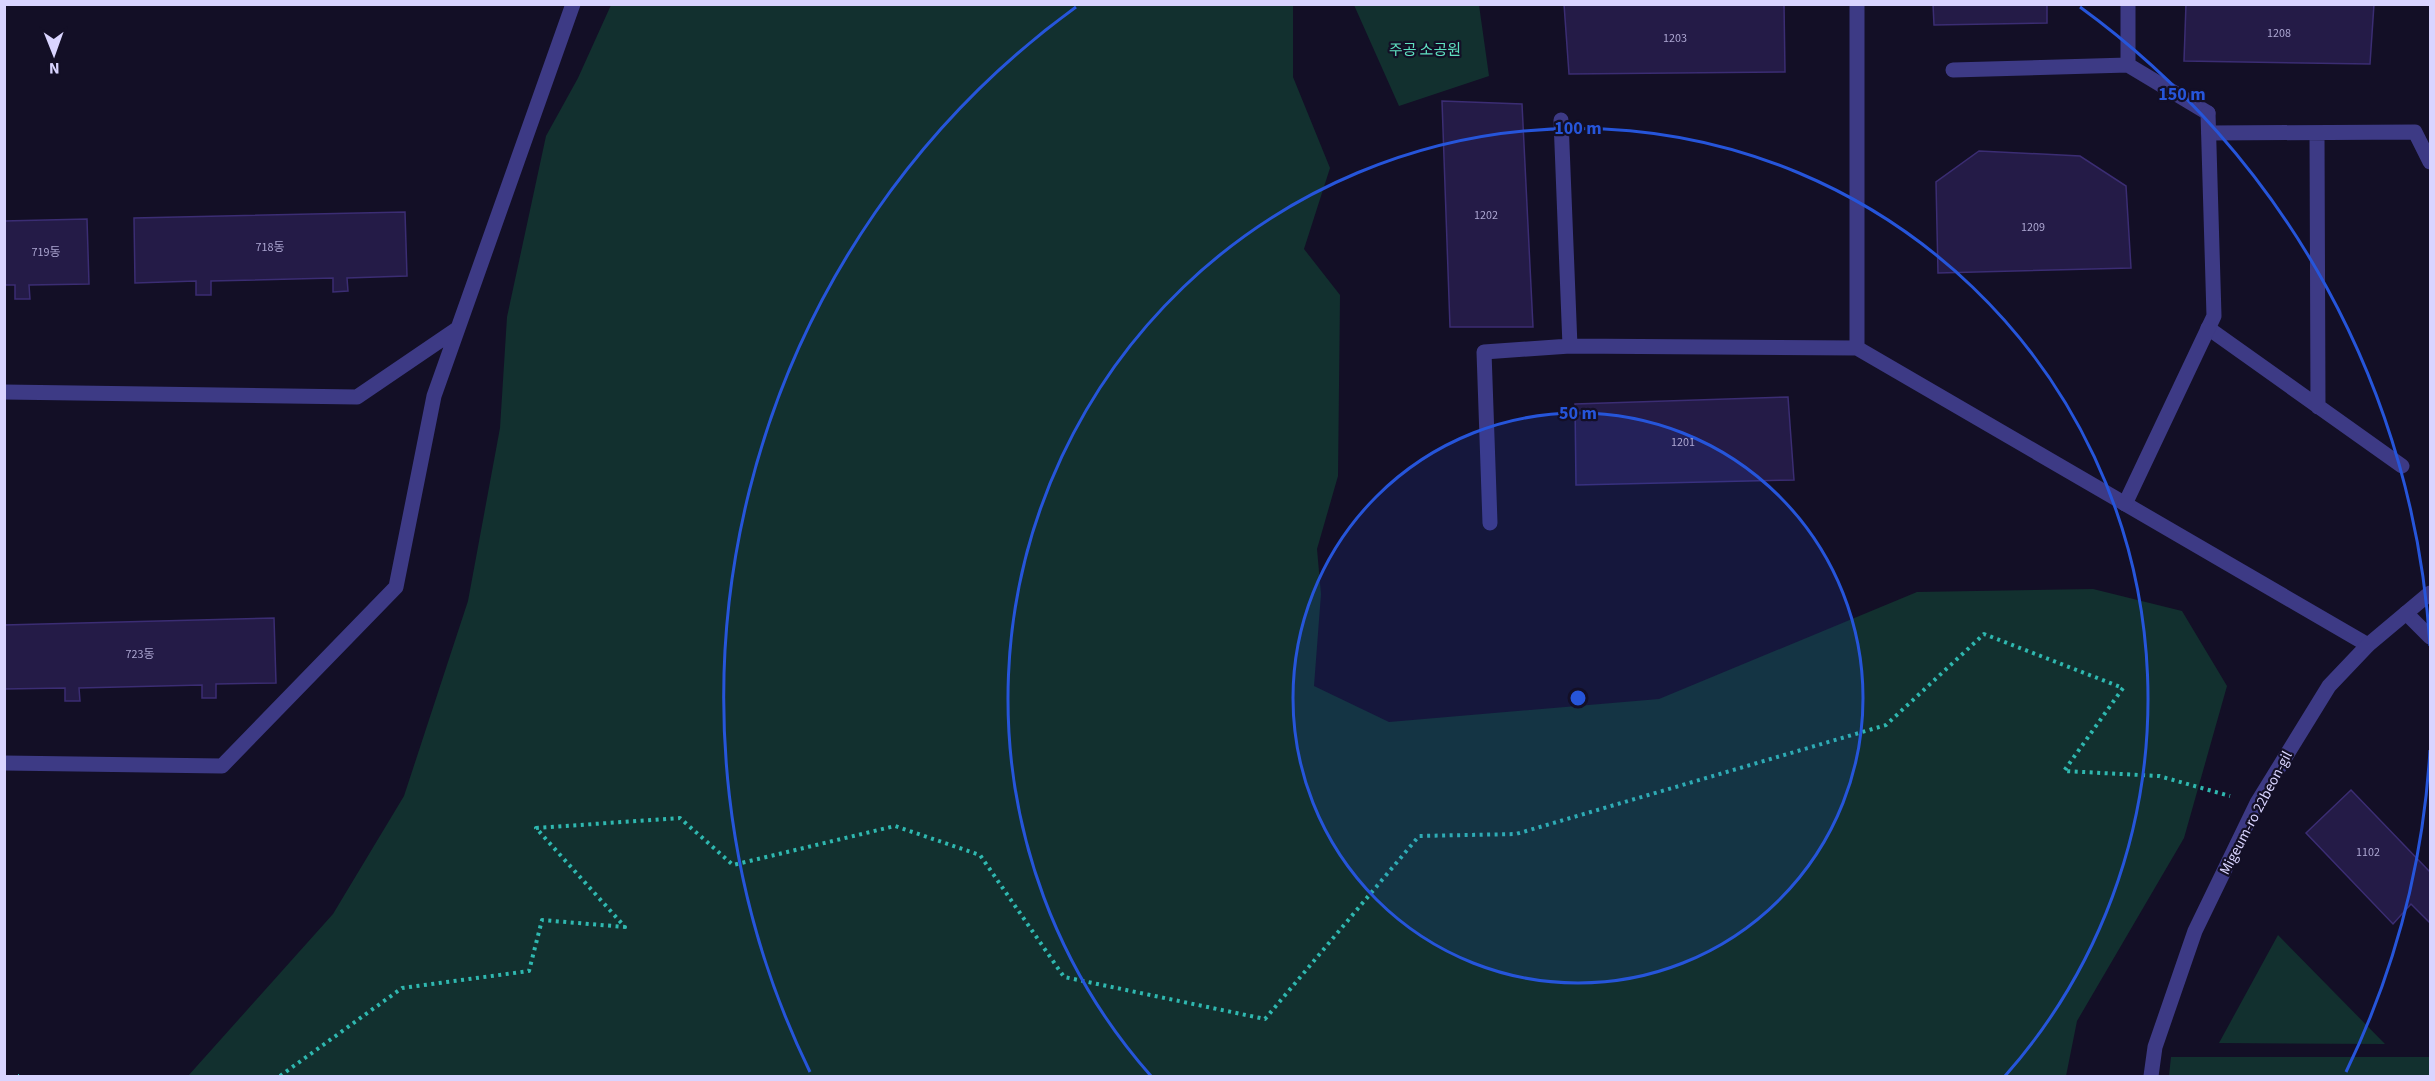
<svg xmlns="http://www.w3.org/2000/svg" width="2435" height="1081" font-family="'Source Sans 3','Noto Sans KR',sans-serif">
	<style>
		.green { fill: #12302f }
		.building { fill: #241b47; stroke: #3b2d73; stroke-width: 1.5 }
		.lines { fill: none; stroke-linecap: round; stroke-linejoin: round }
		.path { stroke: #2fb8b0; stroke-width: 4; stroke-dasharray: 3 4.5; stroke-linecap: butt }
		.service { stroke: #3d3a85; stroke-width: 15 }
		.minor { stroke: #3d3a85; stroke-width: 15 }
		.ring { fill: none; stroke: #2655da; stroke-width: 3 }
		.labels { text-anchor: middle; dominant-baseline: central; stroke-width: 4.5; stroke-linejoin: round; paint-order: stroke }
		.number-label { font-size: 12px; fill: #aca6d1 }
		.park-label { font-size: 15px; fill: #5fe0c0; stroke: #130f26 }
		.street-label { font-size: 15px; fill: #d9d4ff; stroke: #130f26 }
		.centre { fill: #2655da; stroke: #130f26; stroke-width: 3 }
		.ring-label { font-size: 18px; text-anchor: middle; font-weight: bold; fill: #2655da; stroke: #130f26; stroke-width: 4.5; stroke-linejoin: round; paint-order: stroke }
	</style>
	<rect width="100%" height="100%" fill="#130f26"/>
	<!-- green -->
	<path class="green" d="M611,5H1293V77L1330,168L1304,249L1340,295L1338,476L1317,549L1321,594L1314,686L1389,722L1659,699L1917,592L2093,589L2182,611L2227,686L2184,838L2077,1021L2066,1076H188L333,914L404,796L468,601L500,428L507,317L546,136L578,78Z
		M1354,5H1479L1489,76L1399,106Z
		M2278,935L2385,1044L2219,1043Z
		M2171,1057H2430V1076H2169Z"/>
	<!-- building -->
	<path class="building" d="M1564,4H1784L1785,72L1569,74Z
		M1933,4H2047V23L1934,25Z
		M2186,4H2374L2370,64L2184,61Z
		M1442,101L1522,104L1533,327H1450Z
		M1979,151L2080,156L2126,186L2131,268L1938,273L1936,182Z
		M405,212L407,276L347,278L348,291L333,292V278L211,281V295H196V281L135,283L134,218Z
		M87,219L89,284L29,285L30,299H15V285H4V221Z
		M1788,397L1794,480L1576,485L1575,404Z
		M274,618L276,683L216,684V698H202V685L79,688L80,701H65V688L4,689V625Z
		M2351,790L2430,872V923L2411,904L2393,924L2306,833Z"/>
	<g class="lines">
		<!-- path -->
		<path class="path" d="M18,1076H19
			M280,1076L402,988L529,971L542,920L625,927L536,828L680,818L733,865L895,826L980,855L1064,977L1265,1019L1419,836L1516,834L1886,725L1984,634L2123,688L2064,771L2159,776L2230,796"/>
		<!-- service -->
		<path class="service" d="M1857,4V348L2368,645
			M2128,4V65L2208,113
			M1953,70L2128,65
			M1561,120L1570,346L1857,348
			M2209,133L2415,132L2430,162
			M2317,133L2318,407
			M2208,328L2402,466
			M1490,523L1484,352L1570,346
			M2406,613L2430,637"/>
		<!-- minor -->
		<path class="minor" d="M4,392L357,397L457,329
			M2125,504L2214,316L2208,113
			M4,763L222,766L396,587L434,396L573,4
			M2151,1076L2155,1047L2195,931L2257,803L2329,686L2368,645L2430,593"/>
	</g>
	<!-- distance rings -->
	<circle cx="1578" cy="698" r="285" fill="#2655da" fill-opacity=".12"/>
	<g class="ring">
		<circle cx="1578" cy="698" r="285"/>
		<path d="M1151 1076A570 570 0 1 1 2005 1076"/>
		<path d="M2430 750A854 854 0 0 1 2346 1072M810 1072A854 854 0 0 1 1076 7M2080 7A854 854 0 0 1 2430 646"/>
	</g>
	<g class="labels">
		<!-- number labels -->
		<g class="number-label">
			<text x="2279" y="33">1208</text>
			<text x="1675" y="38">1203</text>
			<text x="1486" y="215">1202</text>
			<text x="2033" y="227">1209</text>
			<text x="270" y="247">718동</text>
			<text x="46" y="252">719동</text>
			<text x="1683" y="442">1201</text>
			<text x="140" y="654">723동</text>
			<text x="2368" y="852">1102</text>
		</g>
		<!-- park labels -->
		<g class="park-label">
			<text x="1425" y="50">주공 소공원</text>
		</g>
		<!-- street labels -->
		<g class="street-label">
			<text transform="translate(2256 813) rotate(-62)">Migeum-ro 22beon-gil</text>
		</g>
	</g>
	<circle cx="1578" cy="698" r="9" class="centre"/>
	<g class="ring-label">
		<text x="2182" y="100">150 m</text>
		<text x="1578" y="134">100 m</text>
		<text x="1578" y="419">50 m</text>
	</g>
	<!-- border -->
	<rect width="2435" height="1081" fill="none" stroke="#d9d4ff" stroke-width="12"/>
	<!-- north arrow -->
	<g transform="translate(54 54) rotate(179)" stroke="#130f26" stroke-width="4.5" paint-order="stroke">
	<path d="M0-4.5L10 22L0 15L-10 22Z" fill="#d9d4ff"/>
	<text y="-9" font-size="16" font-weight="bold" text-anchor="middle" fill="#d9d4ff">N</text>
	</g>
</svg>
